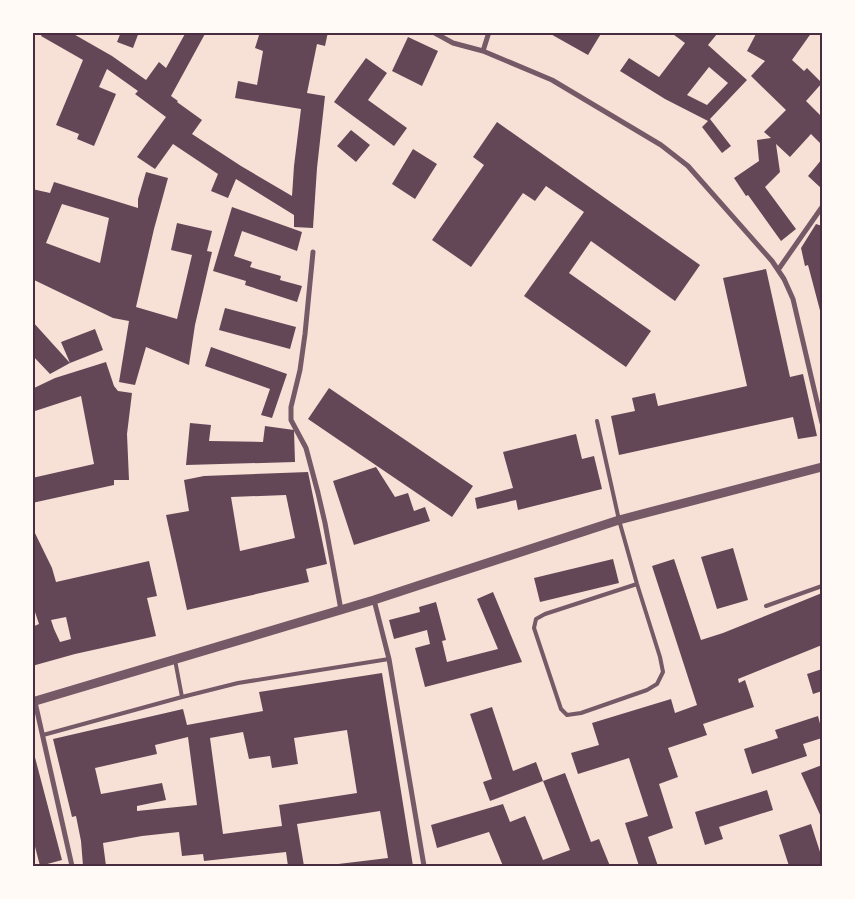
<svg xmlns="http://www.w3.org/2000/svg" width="855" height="899" font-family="Bitter,serif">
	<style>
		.building { fill: #644757; fill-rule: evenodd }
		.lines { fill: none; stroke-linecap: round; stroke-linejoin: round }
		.service { stroke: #755966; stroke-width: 4 }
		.minor { stroke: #755966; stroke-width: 5 }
		.tertiary { stroke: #755966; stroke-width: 9 }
		.neatline { fill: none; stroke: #4a2c40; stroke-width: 2 }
	</style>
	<rect width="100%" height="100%" fill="#f7e1d7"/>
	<!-- building -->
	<path class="building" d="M43,32H70L112,56L146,80L159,62L166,68L186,32H206L171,96L178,101L177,102L202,120L192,134L241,166L292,196L294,166L301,109L235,98L238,81L257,85L263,51L255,48L260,32H328L325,46L317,44L307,93L325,96L317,168L313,228L294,227V215L236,179L228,198L211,191L218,174L173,144L155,169L137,157L166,117L135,94L138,91L107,69L99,87L116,94L94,146L77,139L79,134L56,125L83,60L41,36Z
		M121,32H139L133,48L117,42Z
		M547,32H602L588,55Z
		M670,32H716L717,34L708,45L747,80L710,119L731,146L722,153L702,127L708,121L665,99L620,71L629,58L659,77L685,43ZM709,67L728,83L707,105L687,95Z
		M757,32H812L792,60L804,71L807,68L822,83L806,101L822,117V145L811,134L790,157L776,144L780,172L765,187L796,229L781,241L748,195L746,196L734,178L759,161L757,140L771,138L764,132L786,110L751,76L765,61L747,51Z
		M408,37L438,51L422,86L392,71Z
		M366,58L387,73L368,100L407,128L394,146L334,102Z
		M497,122L700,265L675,301L591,241L569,273L651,331L626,367L524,296L584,212L546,186L535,201L523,193L471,267L432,240L484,165L473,157Z
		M351,130L370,145L356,162L337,146Z
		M413,149L437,164L415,199L392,184Z
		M822,159V189L808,176Z
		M146,172L168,178L154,229L136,307L177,319L192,255L171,250L177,223L212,231L207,251L212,252L195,325L189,365L146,347L135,385L119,382L129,321L113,318L32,279V189L50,193L54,182L138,208V199ZM62,204L109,218L100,263L46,243Z
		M232,207L302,232L297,251L242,231L234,256L252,262L250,267L281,276L280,280L302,286L297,302L245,285L246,281L213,271Z
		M816,224L822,226V318L808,265L805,266L801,248Z
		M766,269L790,377L803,374L817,436L798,439L793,417L619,455L611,416L635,411L632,398L655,393L658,406L747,386L723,278Z
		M225,308L296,327L290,349L219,330Z
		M32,321L70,363L61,342L95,329L103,350L70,363L50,374L32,355Z
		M211,347L287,374L272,418L261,415L270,389L205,366Z
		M106,362L114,386L118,391L132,393L127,434L129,480H114V485L32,503V478L94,464L81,396L32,412V389L55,378Z
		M329,388L473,486L452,517L308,419Z
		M190,423L211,425L209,441L263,442L265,426L294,430L295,462L186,465Z
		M576,434L582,459L594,456L602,489L518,510L516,500L477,509L475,498L513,488L503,452Z
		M376,467L395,497L408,493L414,511L425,507L430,521L354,545L333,481Z
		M308,472L327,564L306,569L309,582L187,610L166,515L189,511L184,480L204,476ZM286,495L295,538L240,551L231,497Z
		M32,527L52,568L56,582L149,561L157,596L147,598L156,636L75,654L32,666V627L39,624L32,603ZM66,617L71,639L60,642L54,629L51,620Z
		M733,548L748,600L717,609L701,557Z
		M613,559L619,583L540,602L534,578Z
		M674,559L701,640L723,633L822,593V645L738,679L739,683L745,680L754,707L703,724L707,735L668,748L678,777L659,784L673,828L648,837L658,866H639L625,823L648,816L629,758L578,774L571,753L599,745L592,723L671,699L675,713L697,705L652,566Z
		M493,592L522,662L425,687L415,648L430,644L427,630L394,639L389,620L420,612L419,607L436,602L446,640L442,641L447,662L498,649L477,599Z
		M822,669V691L813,694L807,674Z
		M382,673L413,866H330V865L388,858L380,811L297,824L304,866H288L286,852L204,861L203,854L182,856L179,832L142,836L103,843L106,866H83L81,841L76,816L72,817L53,739L183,709L187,725L263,711L259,692ZM347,730L357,793L279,805L282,826L223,834L210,738L243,732L249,759L270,756L272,768L298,764L294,738ZM188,737L197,805L137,811V806L166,800L162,783L101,794L95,768L157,754L155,745Z
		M492,707L513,771L536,762L543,781L490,801L483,782L492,779L470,714Z
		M818,716L822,731V738L803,744L807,756L752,774L744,749L778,738L775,730Z
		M32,746L62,860L40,866L32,835Z
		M822,765V819L801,773Z
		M565,773L591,842L599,839L610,866H503L489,832L437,848L431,825L503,804L510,822L525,816L543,860L570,850L543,781Z
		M767,790L773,810L719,827L723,839L705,845L695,812Z
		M811,824L822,858V866H789L779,835Z"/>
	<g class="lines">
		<!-- service -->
		<path class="service" d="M597,421L619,520L637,584L660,657L663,672L657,684L647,690L581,713L567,715L561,709L534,628L536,619L545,614L637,584
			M766,606L822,586
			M175,660L182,697
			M43,735L182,697L238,683L389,659"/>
		<!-- minor -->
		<path class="minor" d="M433,32L453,43L483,51L552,80L661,145L688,166L772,261L784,279L793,299L822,423
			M483,51L489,32
			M313,252L305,334L300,370L291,407V420L306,448L318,493L325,523L341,610
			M778,270L822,207
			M374,600L389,659L424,866
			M32,697L35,702L72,866"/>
		<!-- tertiary -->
		<path class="tertiary" d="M32,702L374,600L619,520L822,467"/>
	</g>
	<!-- border -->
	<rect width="855" height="899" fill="none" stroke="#fffaf5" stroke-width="68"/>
	<rect x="34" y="34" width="787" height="831" class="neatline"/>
</svg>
